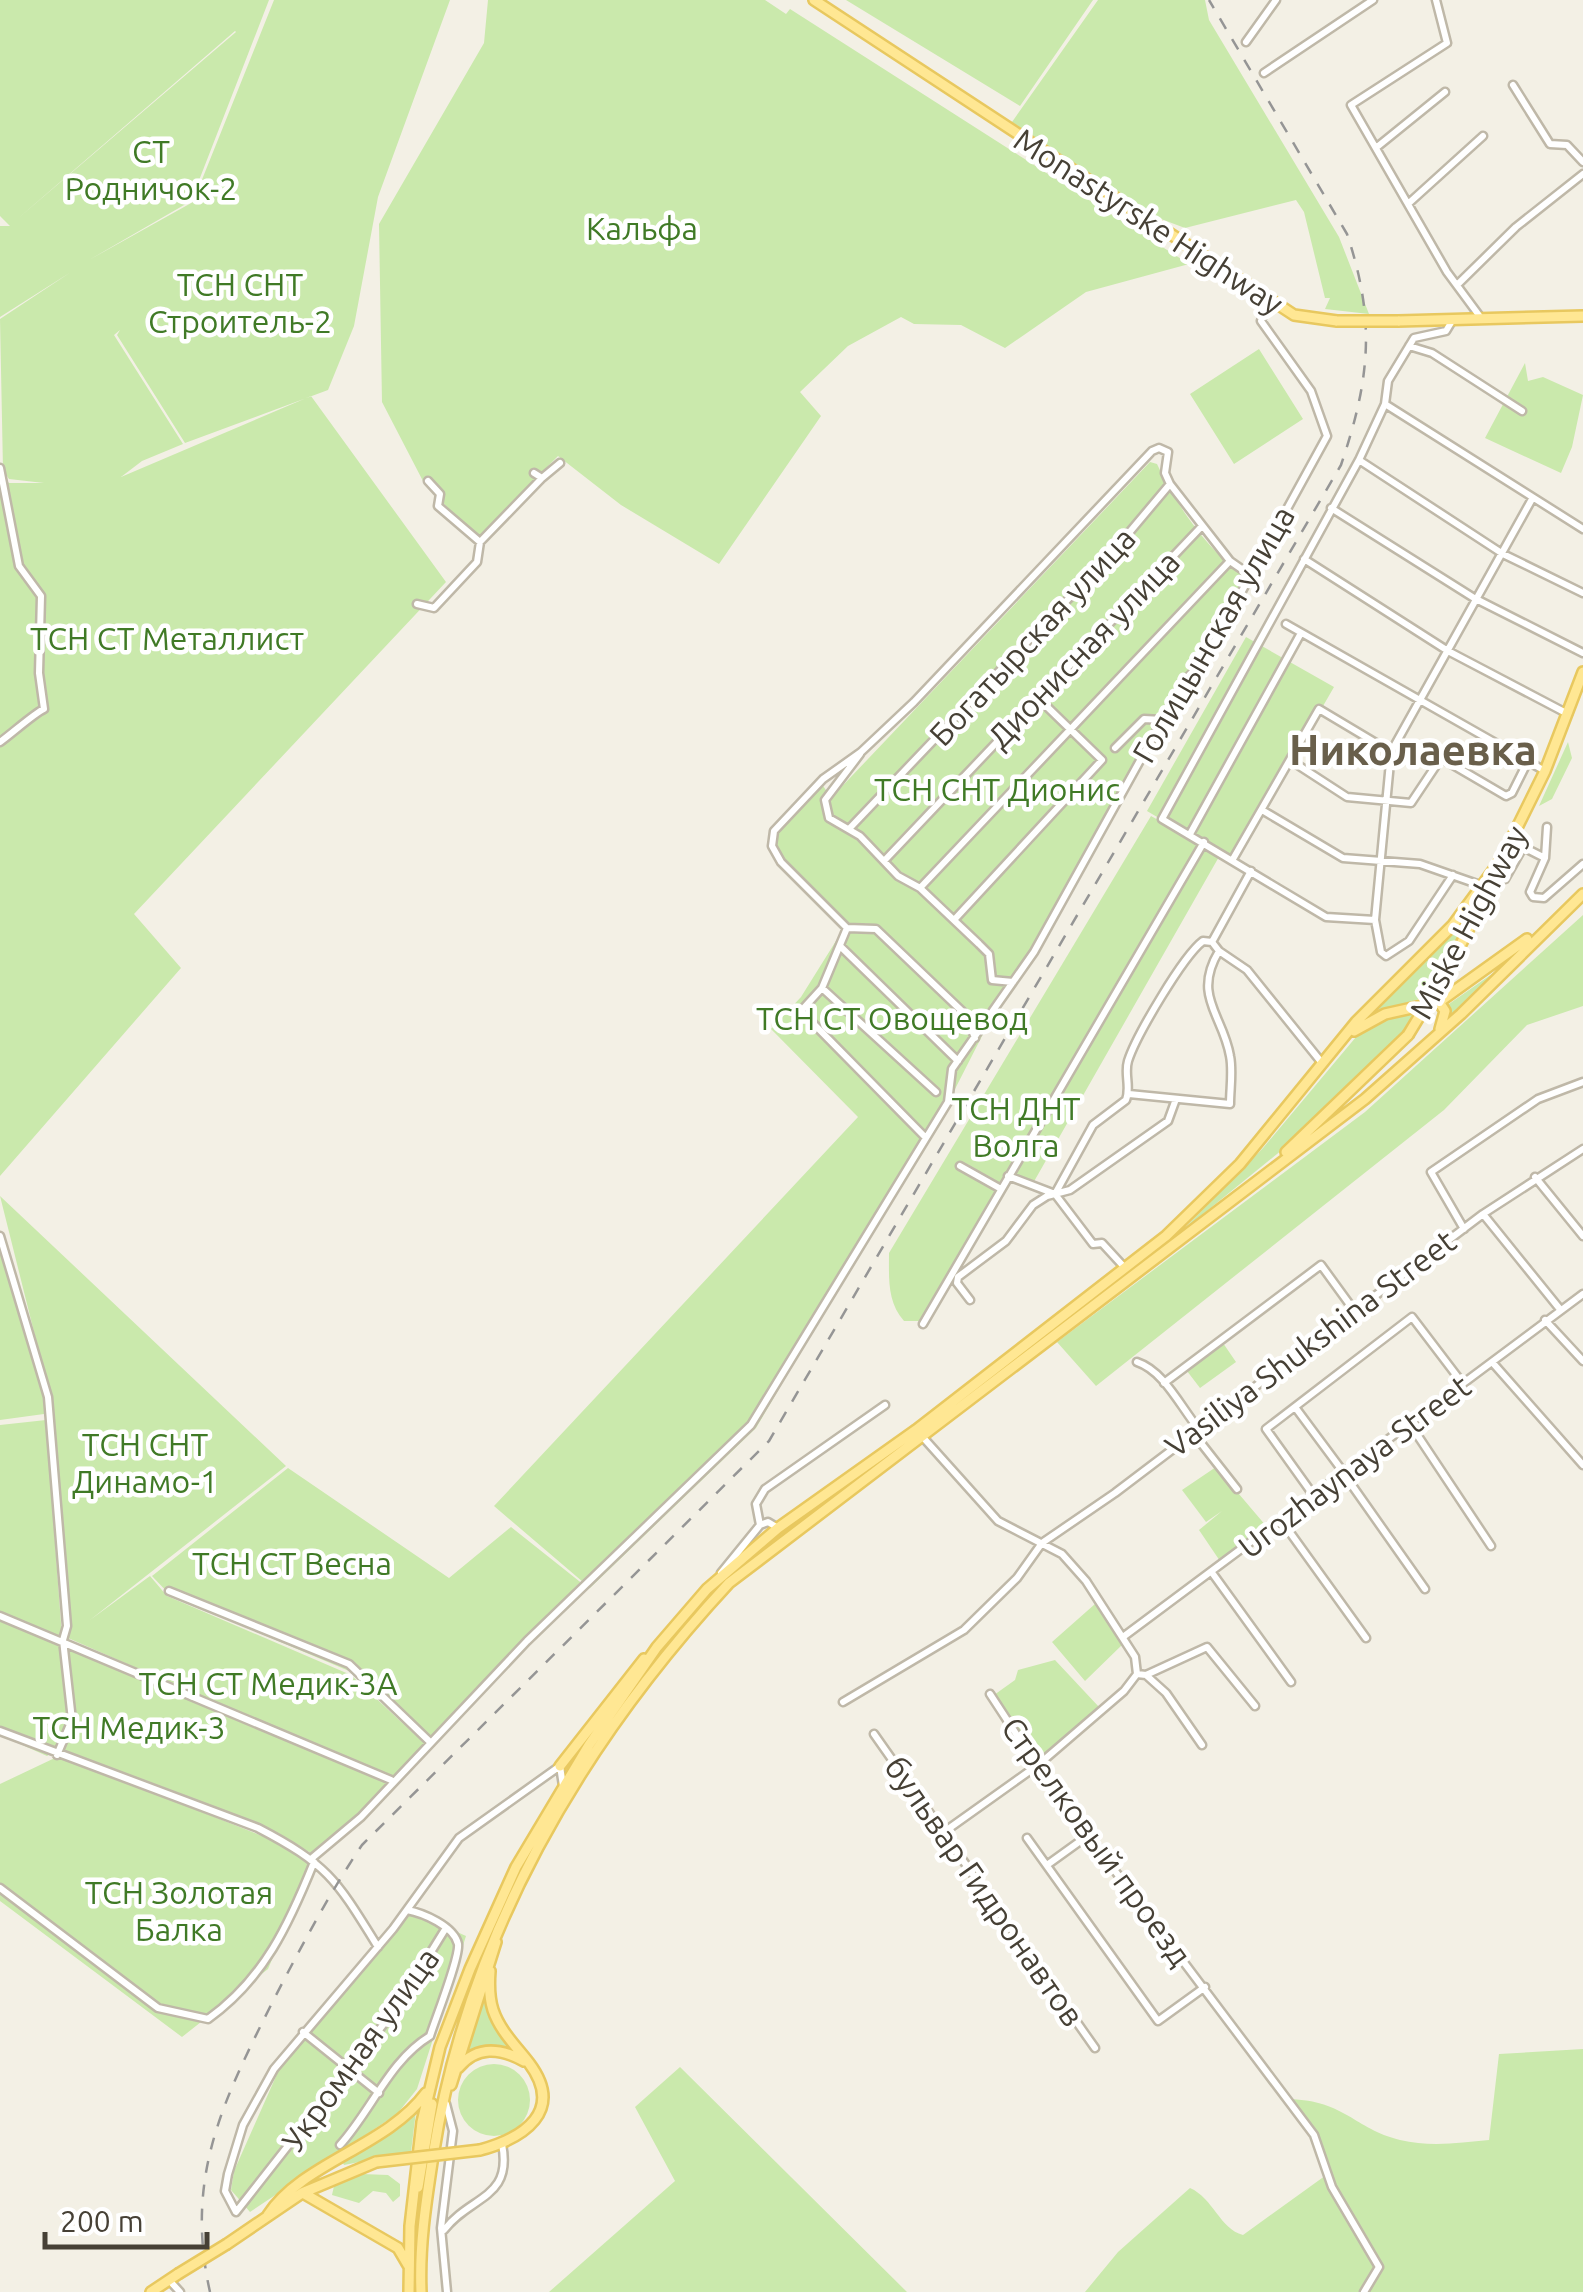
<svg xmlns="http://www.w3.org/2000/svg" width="1583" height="2292" font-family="Ubuntu,sans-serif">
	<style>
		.green { fill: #cae9ac; fill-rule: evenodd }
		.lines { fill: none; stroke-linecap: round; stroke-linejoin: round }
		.minor-casing { stroke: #bfb8a8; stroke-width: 11 }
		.major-casing { stroke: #e8c85f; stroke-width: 14 }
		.minor { stroke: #fff; stroke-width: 6 }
		.major { stroke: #ffe793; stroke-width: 9 }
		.rail { stroke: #959595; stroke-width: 2.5; stroke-dasharray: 12 12; stroke-linecap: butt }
		.major-bridge-casing { stroke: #e8c85f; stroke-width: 14; stroke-linecap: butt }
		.major-bridge { stroke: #ffe793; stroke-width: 9 }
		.labels { text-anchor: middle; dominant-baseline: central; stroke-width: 9; stroke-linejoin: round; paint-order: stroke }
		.park-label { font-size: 32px; fill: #407a26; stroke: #fff }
		.street-label { font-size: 32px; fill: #464035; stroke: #fff }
		.district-label { font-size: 42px; font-weight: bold; fill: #695f4b; stroke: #fff }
	</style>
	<rect width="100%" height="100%" fill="#f3f0e5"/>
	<!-- green -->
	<path class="green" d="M0,0H269L191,201L89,260L193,202L274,0H450L378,197L354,326L328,390L185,443L117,335L120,330L114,335L183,444L142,461L121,477L311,396L446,582L134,914L181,968L0,1176V474L9,483H44L9,479L3,470L0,319L71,272L0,317V226H10L0,216ZM236,32L15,221L235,31Z
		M488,0H765L786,14L790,9L1189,264L1086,292L1005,348L961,325L914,324L901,317L848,346L800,392L821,416L719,564L621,505L558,456L477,538L424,483L382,402L379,224L484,43Z
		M846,0H1093L1020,106Z
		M1098,0H1205L1209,20L1339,237L1369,314L1325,309L1330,298H1325L1304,212L1296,200L1185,228L1153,216L1012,122Z
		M1259,349L1303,419L1234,464L1190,394Z
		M1525,363L1528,381L1543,377L1583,395L1572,447L1561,473L1485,438Z
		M1150,462L1157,464C1176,505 1211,557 1252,580L1007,987L953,1093L756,1428L590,1588L494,1506L858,1117L771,1029L801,997L844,928L774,857L769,849L772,829L819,780L830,796V810V799ZM867,848L929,891L991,955Z
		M1246,637L1334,687L1233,862L1220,855L1032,1185L1007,1173L920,1321H904C887,1302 889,1278 889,1253L1151,816L1216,852L1147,811Z
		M1568,742L1572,758L1552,799L1539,806Z
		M1478,905L1427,997L1380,1010L1377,1007Z
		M1583,915V1006L1527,1025L1444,1110L1096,1386L1057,1342L1365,1112Z
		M1499,969L1451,1021L1449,1020V1004Z
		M1417,1012L1409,1028L1288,1145L1181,1232L1263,1148L1356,1037L1380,1021Z
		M0,1196L286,1466L90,1620L150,1576L167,1596L351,1675L427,1746L394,1781L68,1638L51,1400Z
		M0,1245L45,1397L44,1414L0,1420Z
		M1223,1343L1236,1362L1200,1388L1187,1371Z
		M46,1420L68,1718L56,1750L47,1756L0,1735V1425Z
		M1216,1467L1267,1527L1222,1564L1199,1530L1222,1511L1206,1522L1182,1490Z
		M288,1468L449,1578L511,1527L584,1585L426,1742L349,1671L170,1595L152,1576Z
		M1095,1604L1123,1644L1085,1681L1052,1642Z
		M66,1644L392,1785L365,1818L318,1856L258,1828L104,1773L315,1857L268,1969L182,2037L0,1901V1784L59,1756L75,1720Z
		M1055,1660L1099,1707L1037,1760L994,1695L1015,1680L1018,1670Z
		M412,1912L466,1936L417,2089L397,2114L250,2212L231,2190L234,2171L285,2056Z
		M483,1987L494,2022L514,2050H473L462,2059Z
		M1583,2049V2292H1085L1118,2252L1190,2188C1213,2198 1220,2229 1243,2235L1329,2173L1317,2138L1289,2099C1346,2101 1353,2128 1400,2140C1429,2147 1460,2143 1489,2140L1499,2054Z
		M458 2100a36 36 0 1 1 72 0a36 36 0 1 1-72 0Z
		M680,2067L907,2292H549L675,2181L635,2107Z
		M416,2111L411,2152L344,2165L343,2163Z
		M362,2174L388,2175L400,2184V2196L393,2202L386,2193L373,2191L359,2203L332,2195L334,2186Z"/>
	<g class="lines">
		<defs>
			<path id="minor" d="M1436,0L1447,43L1351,105L1447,272L1481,318
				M1246,42L1276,0
				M1264,73L1373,0
				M1513,85L1550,144L1567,145L1583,162
				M1377,147L1445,92
				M1409,203L1483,136
				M1457,285L1516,227L1583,174
				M1409,346L1432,353L1522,411
				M1385,404L1583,529
				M1359,460L1503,554L1583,593
				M0,468L19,566L41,596L39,673L44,709C36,712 10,735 0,742
				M534,473L542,478L560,463
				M1331,508L1474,598L1583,653
				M480,542L542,478
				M1304,559L1448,651L1568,714
				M417,604L434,608L477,562L480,542L438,506L440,494L428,481
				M1286,624L1545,771
				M1115,748L1144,719L1162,720
				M860,754L825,800L829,818L860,836L898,876L920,888L979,944L989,954L992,980L1013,982
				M1290,760L1347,797L1411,803L1441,758L1506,796L1512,793L1528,761
				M1262,810L1343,858L1420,864L1483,886
				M1547,827L1545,858L1530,892L1533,897L1544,898L1583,864
				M849,829L1112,553L1170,484
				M1190,834L1301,633
				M1233,859L1319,709L1391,752
				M884,861L1202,526
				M1453,875L1409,941L1386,956L1381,952L1375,920L1391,752L1532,499
				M1505,879L1523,847L1545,858
				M920,888L1230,561
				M954,920L1102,760L1037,697
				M1375,920L1326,917L1162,819L1359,460L1385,404L1388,381L1414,338L1446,331L1452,321
				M847,928L781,862L772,846L774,831L823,779L861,752L914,702L1152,451L1159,448L1168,452L1165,473L1170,484L1230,561L1250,575
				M847,928L822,988L801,1011L926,1138
				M847,928L876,929L966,1015L975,1038
				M840,946L958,1061
				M1219,951L1247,970L1322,1063
				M822,988L936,1092
				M1129,1094L1230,1104C1230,1089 1233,1071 1230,1056C1223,1015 1192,996 1219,951L1212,942
				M960,1166L1001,1189
				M1008,1176L1055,1194L1093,1244L1102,1243L1125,1268
				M1535,1177L1583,1236
				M1055,1194L1093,1125L1126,1100C1131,1087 1124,1074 1128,1061C1136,1036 1183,956 1203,941L1212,942L1251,871
				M1483,1214L1559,1308
				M1464,1229L1431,1172L1538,1099L1583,1082
				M0,1236L48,1397L67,1626L63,1640L72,1720L57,1755
				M970,1300L957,1283L958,1277L1006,1241L1033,1205L1047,1196L1070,1190L1168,1121L1176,1099
				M1545,1320L1583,1361
				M923,1324L1204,842
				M1137,1362C1164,1371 1180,1406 1198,1428L1197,1438L1237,1489
				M1492,1362L1583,1465
				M1164,1383L1321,1265L1353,1309
				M1295,1407L1344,1473
				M1410,1424L1491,1546
				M920,1434L998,1521L1062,1554L1086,1581L1135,1657L1137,1674
				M1344,1474L1425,1589
				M1314,1496L1266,1429L1412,1317L1463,1384
				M1281,1520L1366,1638
				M760,1525L756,1504L765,1489L885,1405
				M721,1573L760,1525L768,1522L778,1528
				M1213,1574L1291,1682
				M169,1591L349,1664L429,1741
				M0,1616L391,1780
				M1123,1637L1583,1294
				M1137,1674L1146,1675L1207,1647L1255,1706
				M1146,1675L1166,1693L1202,1745
				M990,1694L1045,1778L1314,2135L1332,2187L1379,2267L1364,2292
				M843,1702L964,1630L1017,1578L1042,1543L1115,1493L1483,1214L1583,1149
				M0,1731L258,1828C329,1865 337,1881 378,1947
				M874,1734L1095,2048
				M944,1832L1038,1765L1124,1691L1137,1674
				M1027,1838L1158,2021L1205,1987
				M311,1859L361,1817L527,1641L751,1425L948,1102L952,1069L1034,952L1184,681L1202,664L1327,436L1311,391L1261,321L1269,299
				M1047,1865L1090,1834
				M0,1888L158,2008L208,2019C264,1979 289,1924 314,1862
				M444,1931L397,2007L236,2212L225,2191L228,2174L243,2125L274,2069L393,1929L459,1838L560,1766L563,1786
				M303,2032L379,2093
				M446,2104L453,2131L441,2228L447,2292
				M340,2145C371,2111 390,2060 430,2036C435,2020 460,1957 458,1944C454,1926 423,1913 407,1910
				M444,2230C471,2195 513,2199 502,2144
				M169,2280L180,2292"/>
			<path id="major" d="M814,0L1294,315L1337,321
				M1398,321L1583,316
				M1502,858L1545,771L1583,672
				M1451,964L1492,882
				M1439,1002L1445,1011L1440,1029
				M1354,1031L1385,1014L1439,1002L1527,939
				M1286,1152L1408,1035
				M560,1766L644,1659
				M458,2068C477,2045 500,2048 524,2061
				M451,2085L496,1942
				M480,2150C524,2138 565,2111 529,2063C516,2046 500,2031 493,2010C489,1998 489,1984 490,1971
				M418,2187L432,2104
				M303,2193L398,2248L408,2265
				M268,2215C303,2162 386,2147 426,2093
				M227,2244L302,2193L376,2162
				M151,2292L178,2274
				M409,2292L410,2226L422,2122L440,2047L470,1969L516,1867L589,1745L657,1647L707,1589L778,1528L916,1430L1166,1236L1240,1164L1356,1022L1453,925L1503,857
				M421,2292C419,2245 426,2202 433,2156C467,1937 580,1744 729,1583L1365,1099L1461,1014L1583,894"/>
		</defs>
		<!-- minor casing -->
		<use href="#minor" class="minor-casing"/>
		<!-- major casing -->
		<use href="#major" class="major-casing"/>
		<!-- minor -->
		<use href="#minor" class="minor"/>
		<!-- major -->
		<use href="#major" class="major"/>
		<!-- rail -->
		<path class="rail" d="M210,2292C184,2176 224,2099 274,1999C302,1945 329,1894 362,1845L769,1441L1341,465C1370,379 1376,321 1347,234L1209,0"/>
		<defs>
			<path id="major-bridge" d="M1337,321H1398
				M1408,1035L1451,964
				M376,2162L480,2150
				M178,2274L227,2244"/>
		</defs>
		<!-- major-bridge casing -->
		<use href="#major-bridge" class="major-bridge-casing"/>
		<!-- major-bridge -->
		<use href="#major-bridge" class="major-bridge"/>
	</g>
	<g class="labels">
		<!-- park labels -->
		<g class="park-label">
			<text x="151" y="151">СТ<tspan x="151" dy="37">Родничок-2</tspan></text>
			<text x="642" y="228">Кальфа</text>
			<text x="240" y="284">ТСН СНТ<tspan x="240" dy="37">Строитель-2</tspan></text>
			<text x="167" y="638">ТСН СТ Металлист</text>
			<text x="997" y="789">ТСН СНТ Дионис</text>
			<text x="892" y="1018">ТСН СТ Овощевод</text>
			<text x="1016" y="1108">ТСН ДНТ<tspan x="1016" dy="37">Волга</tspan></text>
			<text x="145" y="1444">ТСН СНТ<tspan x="145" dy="37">Динамо-1</tspan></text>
			<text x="292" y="1563">ТСН СТ Весна</text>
			<text x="268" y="1683">ТСН СТ Медик-3А</text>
			<text x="129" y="1727">ТСН Медик-3</text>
			<text x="179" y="1892">ТСН Золотая<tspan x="179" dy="37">Балка</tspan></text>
		</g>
		<!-- street labels -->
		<g class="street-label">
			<text transform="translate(1149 221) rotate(33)">Monastyrske Highway</text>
			<text transform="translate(1213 634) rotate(-60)">Голицынская улица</text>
			<text transform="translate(1032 636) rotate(-47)">Богатырская улица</text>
			<text transform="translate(1083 649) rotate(-46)">Дионисная улица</text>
			<text transform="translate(1468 922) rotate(-62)">Miske Highway</text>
			<text transform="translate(1310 1343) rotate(-37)">Vasiliya Shukshina Street</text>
			<text transform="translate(1354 1466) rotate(-37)">Urozhaynaya Street</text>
			<text transform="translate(1097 1841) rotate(54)">Стрелковый проезд</text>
			<text transform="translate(985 1891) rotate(55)">бульвар Гидронавтов</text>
			<text transform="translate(360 2049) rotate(-54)">Укромная улица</text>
		</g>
		<!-- district labels -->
		<g class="district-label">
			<text x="1413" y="749">Николаевка</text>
		</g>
	</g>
	<!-- scale -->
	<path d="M45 2232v15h162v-15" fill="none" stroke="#464035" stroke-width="5"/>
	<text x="60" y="2232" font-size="30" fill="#464035" stroke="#ffffff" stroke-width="8" paint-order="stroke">200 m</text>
</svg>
